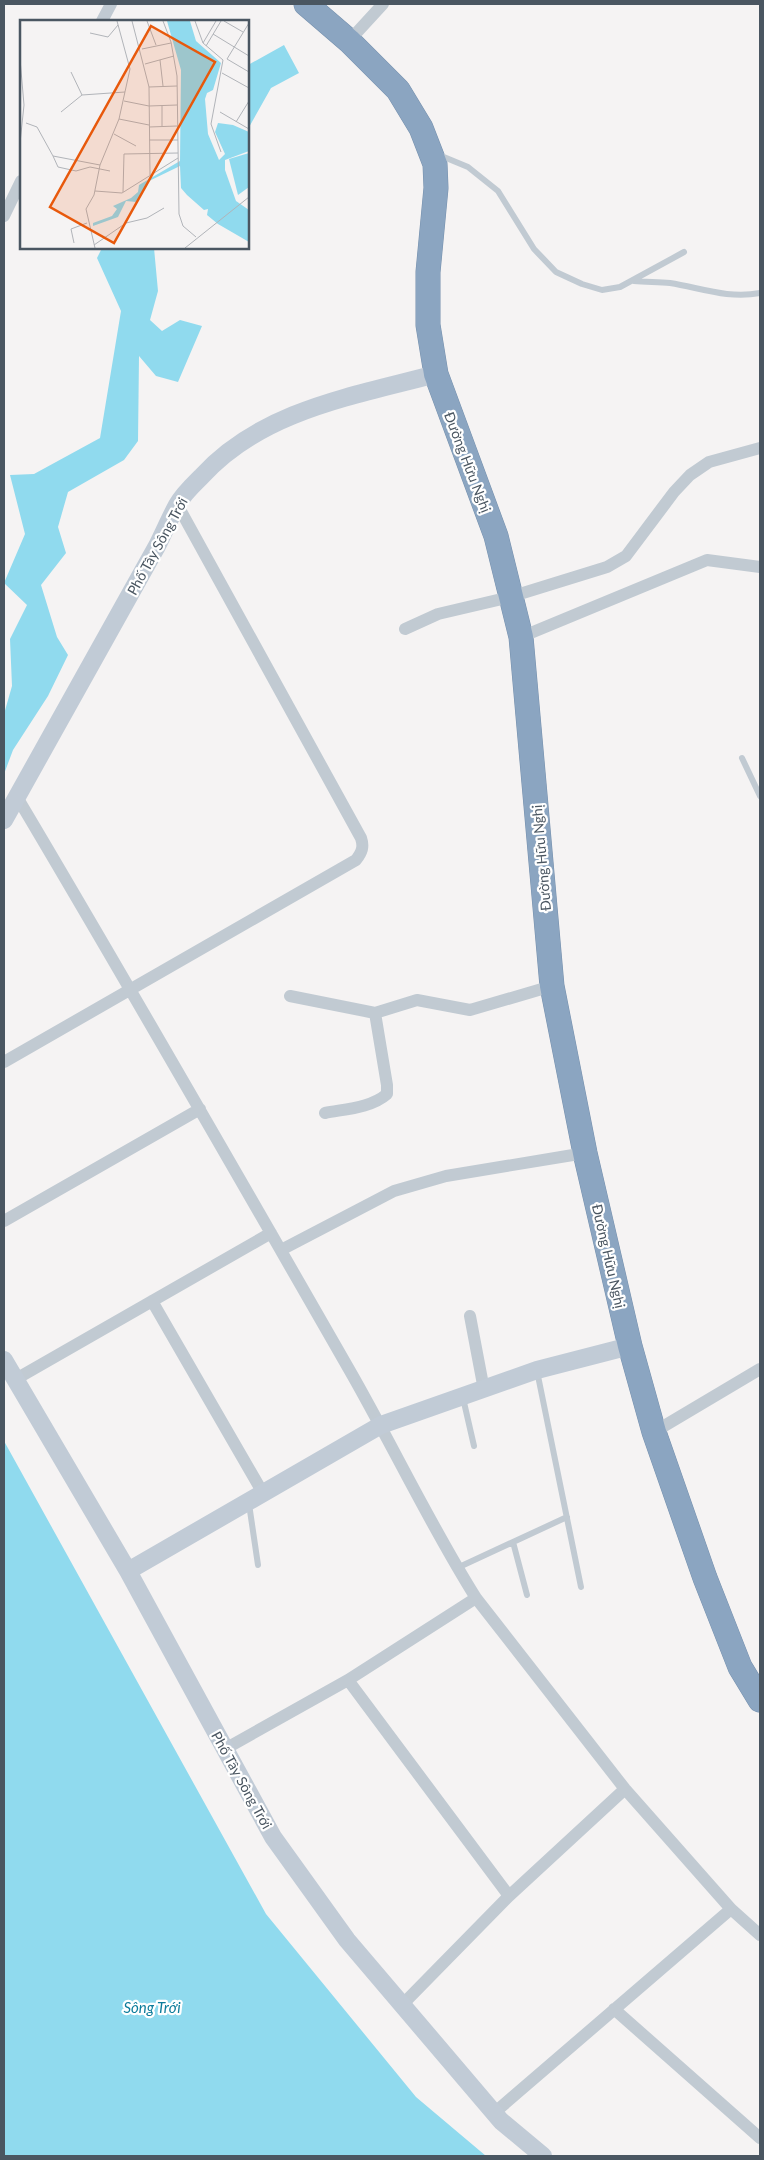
<svg xmlns="http://www.w3.org/2000/svg" width="764" height="2160" font-family="Lato,sans-serif">
	<style>
		.water { fill: #90daee }
		.lines { fill: none; stroke-linecap: round; stroke-linejoin: round }
		.highway-casing { stroke: #7690ad; stroke-width: 25 }
		.lane { stroke: #c1cad2; stroke-width: 6 }
		.street { stroke: #c1cad2; stroke-width: 12 }
		.secondary { stroke: #c1cbd6; stroke-width: 18 }
		.highway { stroke: #8ba5c1; stroke-width: 24 }
		.labels { text-anchor: middle; dominant-baseline: central; stroke-width: 4.5; stroke-linejoin: round; paint-order: stroke }
		.street-label { font-size: 14px; fill: #4a5661; stroke: #fff }
		.water-label { font-size: 15px; font-style: italic; fill: #0c7c9b; stroke: #fff }
		.inset-road { fill: none; stroke: #b1b4b9; stroke-width: 1 }
		.view { fill: #e8590c; fill-opacity: 0.15; stroke: #e8590c; stroke-width: 2.5 }
		.inset-edge { fill: none; stroke: #4a5661; stroke-width: 2.5 }
	</style>
	<rect width="100%" height="100%" fill="#f5f3f3"/>
	<!-- water -->
	<path class="water" d="M284,45L299,73L271,88L248,129V65Z
		M102,248H154L158,291L150,320L162,331L180,320L202,326L178,382L156,376L139,356L138,441L124,460L68,492L58,527L66,553L41,585L57,637L68,655L48,696L13,750L4,774V714L12,686L10,639L27,605L4,583L25,534L10,475L34,474L100,438L121,311L97,258Z
		M4,1441L266,1914L416,2097L486,2156H4Z"/>
	<g class="lines">
		<defs>
			<path id="highway" d="M306,4L349,41L398,90L421,128L435,164L436,188L428,272V325L436,374L496,536L521,637L552,986L585,1153L630,1346L654,1432L705,1578L740,1667L760,1700"/>
		</defs>
		<!-- highway casing -->
		<use href="#highway" class="highway-casing"/>
		<!-- lane -->
		<path class="lane" d="M439,155L468,167L498,191L534,249L556,272L582,284L602,290L620,287L684,252
			M634,281C646,282 658,282 670,283C701,288 728,299 760,293
			M742,758L760,796
			M537,1371L581,1587
			M463,1398L474,1446
			M249,1504L258,1565
			M513,1542L527,1595
			M457,1568L567,1517"/>
		<!-- street -->
		<path class="street" d="M102,21L111,4
			M349,41L383,4
			M4,216L21,181
			M405,629L438,614L510,597L607,567L626,556L674,492L690,475L709,462L760,448
			M521,637L707,560L760,567
			M17,797C130,987 240,1179 350,1371C393,1446 430,1525 476,1598L625,1789L731,1909L760,1935
			M290,996L375,1013L417,1000L470,1010L552,986
			M4,1062L356,860C362,852 364,847 361,838L177,504
			M325,1113C345,1109 371,1108 387,1094V1085L375,1013
			M4,1221L200,1109
			M281,1250L394,1191L446,1176L585,1153
			M152,1301L263,1493
			M470,1316L484,1390
			M16,1379L271,1233
			M654,1432L760,1369
			M348,1680L509,1896
			M225,1749L348,1680L476,1598
			M402,2005L509,1896L625,1789
			M614,2009L760,2138
			M494,2113L731,1909"/>
		<!-- secondary -->
		<path class="secondary" d="M4,820L157,546C164,532 170,518 177,505C183,494 193,485 202,476C262,410 354,396 436,374
			M4,1360L128,1571L273,1837L347,1940L501,2121L543,2156
			M128,1571L381,1425L537,1370L630,1346"/>
		<!-- highway -->
		<use href="#highway" class="highway"/>
	</g>
	<g class="labels">
		<!-- street labels -->
		<g class="street-label">
			<text transform="translate(468 462) rotate(69)">Đường Hữu Nghị</text>
			<text transform="translate(157 546) rotate(-61)">Phố Tây Sông Trới</text>
			<text transform="translate(541 858) rotate(-95)">Đường Hữu Nghị</text>
			<text transform="translate(609 1256) rotate(77)">Đường Hữu Nghị</text>
			<text transform="translate(242 1780) rotate(61)">Phố Tây Sông Trới</text>
		</g>
		<!-- water labels -->
		<g class="water-label">
			<text x="152" y="2007">Sông Trới</text>
		</g>
	</g>
	<!-- overview -->
	<g transform="translate(20 20)">
		<rect width="229" height="229" fill="#f5f3f3"/>
		<path d="M147,1H170L176,21L201,43L193,70L187,73L185,79L188,114L199,140L205,134L195,112L198,103L213,105L229,112V131L205,140V150L216,181L229,190V222L198,204L187,195L188,189L184,190L167,175L161,168L160,146L129,161L116,182L106,181L98,197L73,206V203L92,196L97,189L93,186L111,178L118,172L119,165L160,141L161,50ZM229,133V167L218,175L209,139Z" fill="#90daee"/>
		<path class="inset-road" d="M112,1L129,67L130,155M127,1L136,25M143,1L151,22L157,56L159,194L163,206L176,217M175,1L183,23L203,40L191,104L201,132M204,1L223,12M229,3L207,39L229,52M70,13L88,17L98,5M193,14L229,36M183,23L196,1M186,26L201,1M122,29L151,23M0,39L4,85L0,123M140,40L143,66M125,44L154,36M51,52L62,75M202,53L229,68M129,67L157,66M104,81L129,86L157,85M142,85V106M41,92L62,75L105,72M200,92L229,109M99,99L129,105M216,102L229,81M6,103L17,107L33,136L80,145M129,107L157,106M94,114L116,126M129,120H158M33,136L38,147L56,151L70,147L90,151M75,171L102,173L158,138M103,172L104,134L158,133M54,223L51,209L67,203M74,225L106,203L127,198L144,188M75,228L66,189L74,175L80,145L99,99L110,49L97,1M165,228L229,177"/>
		<path class="view" d="M131,6L195,42L94,223L30,187Z"/>
		<rect width="229" height="229" class="inset-edge"/>
	</g>
	<!-- border -->
	<rect width="764" height="2160" fill="none" stroke="#4a5661" stroke-width="10"/>
</svg>
